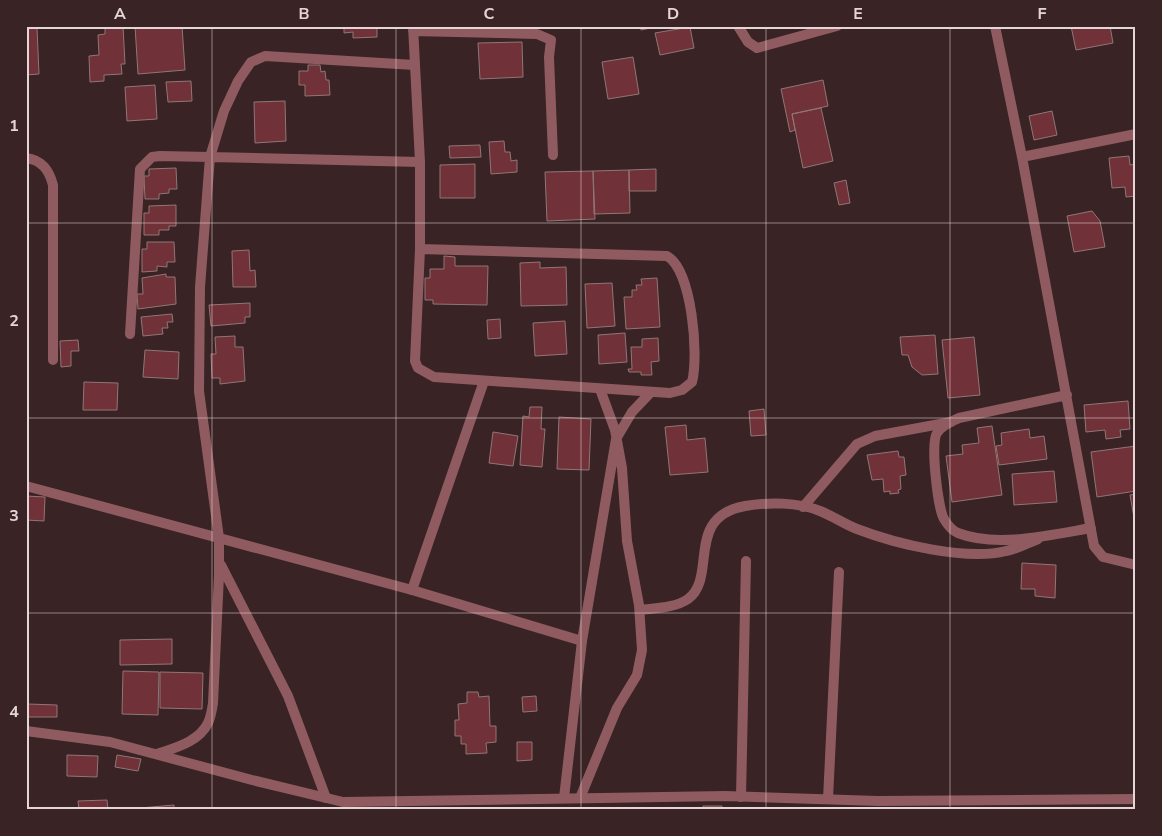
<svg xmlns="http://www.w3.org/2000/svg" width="1162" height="836" font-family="'Nunito Sans',sans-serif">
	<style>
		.building { fill: #713139; stroke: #907677 }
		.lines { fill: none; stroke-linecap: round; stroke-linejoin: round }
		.lane { stroke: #8f5b60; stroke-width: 10 }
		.street { stroke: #8f5b60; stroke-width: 10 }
		.grid { fill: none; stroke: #e5d5d6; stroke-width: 1; stroke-opacity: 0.55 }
		.neatline { fill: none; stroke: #e5d5d6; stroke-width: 2 }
		.grid-label { font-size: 16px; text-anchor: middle; font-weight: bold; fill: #e5d5d6 }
	</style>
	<rect width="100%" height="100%" fill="#392325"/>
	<!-- building -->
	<path class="building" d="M105,26H123L125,64H121L122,74L104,75V81L90,82L89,56L99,55L98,35L105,34Z
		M135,26H182L185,70L138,74Z
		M344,26H377V37L353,38V32L344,33Z
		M640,26H660L641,30Z
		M1071,26H1110L1113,43L1076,50Z
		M690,27L694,48L660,55L655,33Z
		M37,28L39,74L26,75V29Z
		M522,42L523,77L480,79L478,43Z
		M633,57L639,94L608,99L602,62Z
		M308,65H320L321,72L325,71L326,80H329L330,95L305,96V85H299V71H308Z
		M823,80L828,106L792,114L795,130L790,132L781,89Z
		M191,81L192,101L168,102L166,82Z
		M155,85L157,119L127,121L125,87Z
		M285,101L286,141L255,143L254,102Z
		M821,108L833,161L803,168L792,114Z
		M1052,111L1057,135L1034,140L1029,116Z
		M504,141L505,152H510L511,161L517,160V172L491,174L489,142Z
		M480,145L481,157L450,158L449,146Z
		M1129,156L1130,165L1136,164V196L1126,197L1125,187L1112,188L1109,158Z
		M475,164V198H440V165Z
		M176,168L177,189H169V193L159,194V199H145L144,176H149V169Z
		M656,169V191H629V170Z
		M629,170L630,213L594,214L593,171Z
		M593,171L595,219L547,221L545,172Z
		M846,180L850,203L839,205L834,183Z
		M176,205V226H169V230H159V235H144V213H149V206Z
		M1092,211L1100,221L1105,247L1074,252L1067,216Z
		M147,242H174L175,262H167V267L157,266V271L142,272V249H147Z
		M249,250L250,271L255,270L256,287H233L232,251Z
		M444,256L455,257V266H488L487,305L433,304V300H425V278H430V269H444Z
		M540,262V268L566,267L567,305L521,306L520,263Z
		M166,274V277H175L176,304L138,309L137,294H143L142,278Z
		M657,278L660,327L626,329L624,297H632V290H637L636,285H642L641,279Z
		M612,283L615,326L587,328L585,284Z
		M250,303V317H245V323L211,326L209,305Z
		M172,314L173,322H167L168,328H162L163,334L143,336L141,317Z
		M500,319L501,338L488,339L487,320Z
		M565,321L567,354L535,356L533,323Z
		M625,333L627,362L599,364L598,335Z
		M935,335L938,374L922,375L912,367L908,355H902L900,337Z
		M235,336V347H243L245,381L220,384V378H212L211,354H216L215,337Z
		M974,337L980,395L948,398L942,340Z
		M658,338L659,361L651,362L652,375H641V372H629L628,369H632L631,347H642V339Z
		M78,340L79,351H71V366L61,367L60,341Z
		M145,350L179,352L178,379L143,377Z
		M84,382L118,383L117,410H83Z
		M1128,401L1130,429L1120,430L1121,437L1106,439L1105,430L1086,432L1084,405Z
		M530,407H542L541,429H545L542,467L520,465L523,416L529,417Z
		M764,409L766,435L751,436L749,411Z
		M559,417L591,419L589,470L557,469Z
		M686,425L687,440L705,438L708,472L670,475L665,427Z
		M992,426L1002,495L952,502L946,456L963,454L962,445L979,443L977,428Z
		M1029,429L1030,438L1044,436L1047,459L999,465L996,446L1002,445L1001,433Z
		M493,432L518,436L513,466L489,463Z
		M1136,446V491L1097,497L1091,452Z
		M898,451L899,457H904L906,475L900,476L901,489L898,490L899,493L890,494V491L884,492L883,479L872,480L867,455Z
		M1054,471L1057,502L1014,505L1012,474Z
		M1136,494V529L1130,495Z
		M26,496L45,497L44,521L26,520Z
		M1022,563L1056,565L1055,598L1035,596V589H1021Z
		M172,639V664L120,665V640Z
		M123,671L159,672L158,715L122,714Z
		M160,672L203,673L202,709L160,708Z
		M467,692H478L479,697L489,696L490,726H496V742L486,743L487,753L466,754V744H461V736H455V720H459L458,704L467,703Z
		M536,696L537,711L523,712L522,697Z
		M28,704L57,705V717H28Z
		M517,742H532V760L517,761Z
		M67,755L98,756L97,777L67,776Z
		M117,755L141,759L138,771L115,767Z
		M107,800L108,810H79L78,801Z
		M174,805V810H129V809Z
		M703,806H722V810H703Z"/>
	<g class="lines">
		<!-- lane -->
		<path class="lane" d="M803,507L857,444L875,436L951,422
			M221,565L288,696L326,798
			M412,590L484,381
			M640,610C655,608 675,608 688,599C718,577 684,517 745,506C768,502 798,502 820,511C833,516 844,524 857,529C896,544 966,561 1006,551C1017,549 1028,543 1038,539
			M157,754C174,748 199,742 208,723C211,717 212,709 213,703L219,575V538L199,391
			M741,797L746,561
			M564,798L582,641L616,439L632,412L651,392
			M580,798L617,708L637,675L642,650L639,605L627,541L622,468L615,430L600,389"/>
		<!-- street -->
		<path class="street" d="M413,26L420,162V249L415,361L418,368L434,377L670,393L682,390L692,382C699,355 692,270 667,256L420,249
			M738,26L748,42L757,48L837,26
			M995,26L1022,157L1094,546L1103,557L1136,565
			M413,31L537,34L551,40L549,57L553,155
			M1022,157L1136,134
			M26,158C42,160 49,170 53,185V360
			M130,334L140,169L152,157L160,156L210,157L224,111L238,81L251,62L265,56L415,65
			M199,391L200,287L210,157L420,162
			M1067,395L959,418C951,422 942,425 937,433C930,443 938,509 944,519C947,524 953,531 958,533C996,548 1051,535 1091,528
			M26,486L412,590L582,641
			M26,731L110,742L252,780L343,802L725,796L878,801L1136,799
			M828,799L839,572"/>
	</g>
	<!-- grid -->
	<path class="grid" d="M212,26V810M396,26V810M581,26V810M766,26V810M950,26V810M26,223H1136M26,418H1136M26,613H1136"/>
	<!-- border -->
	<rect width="1162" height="836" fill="none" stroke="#392325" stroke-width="55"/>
	<rect x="28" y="28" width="1106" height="780" class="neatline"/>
	<g class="grid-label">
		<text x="120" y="19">A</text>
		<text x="304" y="19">B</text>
		<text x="489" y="19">C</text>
		<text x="673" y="19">D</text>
		<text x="858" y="19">E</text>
		<text x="1042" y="19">F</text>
		<text x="14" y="131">1</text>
		<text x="14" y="326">2</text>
		<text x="14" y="521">3</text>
		<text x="14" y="717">4</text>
	</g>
</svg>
